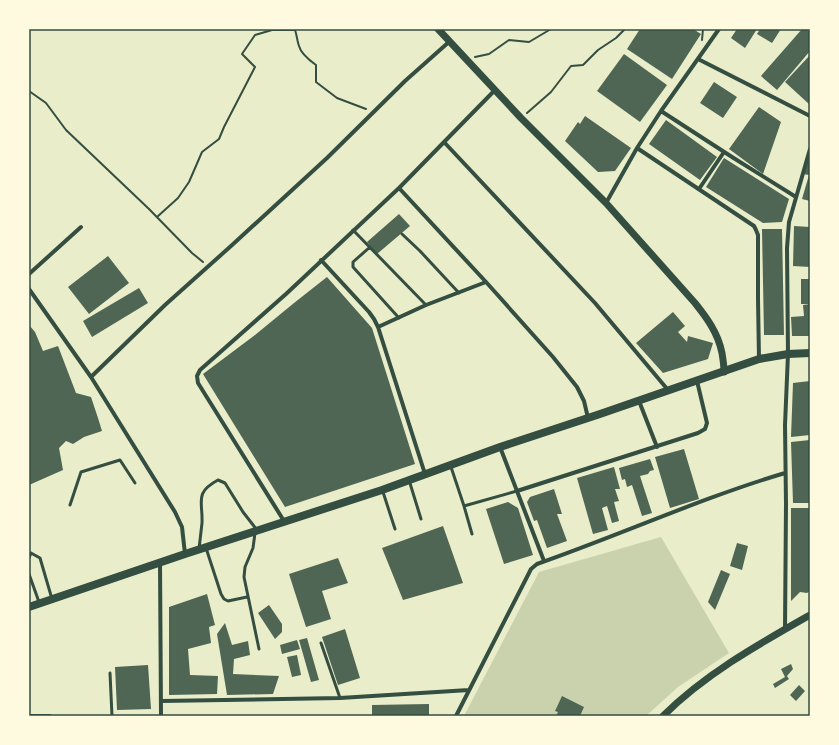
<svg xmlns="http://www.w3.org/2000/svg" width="839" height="745" font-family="Raleway,sans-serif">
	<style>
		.green { fill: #cad2ad }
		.building { fill: #4f6655 }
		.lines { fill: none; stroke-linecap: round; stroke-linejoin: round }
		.path { stroke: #344e41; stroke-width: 2 }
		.service { stroke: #344e41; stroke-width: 3 }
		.minor { stroke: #344e41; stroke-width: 4 }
		.tertiary { stroke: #344e41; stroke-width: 7 }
		.secondary { stroke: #344e41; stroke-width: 8 }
		.neatline { fill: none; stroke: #344e41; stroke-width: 1.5 }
	</style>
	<rect width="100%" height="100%" fill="#e9edc9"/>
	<!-- green -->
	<path class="green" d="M661,537L729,653L678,687L646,716H464L539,572Z"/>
	<!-- building -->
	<path class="building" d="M640,29H693L701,34L672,79L627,49Z
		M737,29H757L745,48L731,38Z
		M760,29H781L772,43L757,34Z
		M802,29H807L810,32V51L777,90L761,76Z
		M624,54L667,85L640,122L597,91Z
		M810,55V105L785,82Z
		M714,82L737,97L723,118L700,103Z
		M759,107L781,122L763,174L729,149Z
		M585,116L631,148L615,171L598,172L565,141L578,122L580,124Z
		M666,120L717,157L700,180L649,144Z
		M810,153V201L802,199L809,175L803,174Z
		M724,158L789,199L782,222L763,223L706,187Z
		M399,214L410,226L377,254L367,242Z
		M794,226L810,227V267L793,266Z
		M762,229H782L784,335H764Z
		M108,256L129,283L89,314L68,287Z
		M327,277L372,328L415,464L285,507L203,374L255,335L294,303Z
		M801,279H810V304H801Z
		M139,288L148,303L92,337L83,321Z
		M810,304V336H792L791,317L804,316L803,305Z
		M673,312L685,326L678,332L687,342L688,336L713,343L708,359L663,373L636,343Z
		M29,325L35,332L43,351L58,346L76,393L91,397L98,418L102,431L84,437L73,444L66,441L59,448L63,470L29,485Z
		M810,381V435L791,437L793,383Z
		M810,440V503H793L791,442Z
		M684,449L699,499L670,508L655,457Z
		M650,459L654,470L650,471L648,474L640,476L652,513L642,516L632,485L627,487L625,479L622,480L619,468Z
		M614,467L620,489H615L619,501L614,502L619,521L612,523L607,506L602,508L608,530L593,534L577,478Z
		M554,489L562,514H557L567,541L547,548L537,520L534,521L527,502L530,497Z
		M508,502L518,508L533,555L504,564L486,509Z
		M791,508H810V591L807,593L800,592L791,601Z
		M443,526L463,583L403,600L382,548Z
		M737,543L748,546L742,570L730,566Z
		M338,558L348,583L322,591L331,619L306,627L289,574Z
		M721,570L730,574L715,610L708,602Z
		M207,594L215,625L209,627L211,643L188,649L190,675L218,676L217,694L169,695V607Z
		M269,605L282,624V632L275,639L258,613Z
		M225,623L232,645L248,641L250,655L234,659L233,674L279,676L273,694L227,695L217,634Z
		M345,629L360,678L338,685L322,637Z
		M307,638L319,680L311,682L299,640Z
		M297,640L300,649L282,654L280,645Z
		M297,655L301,675L292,677L287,657Z
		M791,664L793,669L787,676L789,679L775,688L773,684L785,677L781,669Z
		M148,665L151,709L117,710L115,667Z
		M799,685L805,691L796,701L790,695Z
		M562,696L584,707L580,716H556L558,712L555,711Z
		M429,704V716H372V705Z"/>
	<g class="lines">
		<!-- path -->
		<path class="path" d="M295,30C297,35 297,41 299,46C301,54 309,60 316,65V82L337,98L366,109
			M702,40L703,29
			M475,57L489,54L509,40L529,42L551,29
			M29,91L46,103L66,130L149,209L192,253L203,262
			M527,113L551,92L571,66L583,65L598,50L616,38L625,29
			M157,217L178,198L189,182L202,152L219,139L224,127L255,67L242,54L255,35L272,30H294"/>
		<!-- service -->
		<path class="service" d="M353,230L426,305
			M402,234L420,251L459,293
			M370,247L353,262V267L399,318
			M451,467L464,506L472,534
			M409,480L421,519
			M383,492L395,529
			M70,505L81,472L120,460L135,483
			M464,506L517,491
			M255,533L253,548L245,567L244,577L259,649
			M206,548L221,594L224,599L228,601L247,597
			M199,549C200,541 201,532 202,523C203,501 194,493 218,480L225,483L243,512L257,530
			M29,558L31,553L40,558L52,599
			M29,574L39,602
			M321,643L340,698
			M110,673L112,716"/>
		<!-- minor -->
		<path class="minor" d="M698,59L810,116
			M661,111L732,157L796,197
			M444,142L595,303L668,390
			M637,148L661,111L719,29
			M399,188L486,282L553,357L577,387L584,401L588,418
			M699,189L724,152
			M606,203L637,148L754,226L756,230L758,235V299L759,359
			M321,260L369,312L374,319L378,327L425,474
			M29,274L81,227
			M29,289L91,377L175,512L182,527L185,554
			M378,327L426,305L486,282
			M91,377L165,305L231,246L327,158L405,81L450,41
			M639,401L657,447
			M500,447L544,561
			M517,491L698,433L705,429L707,423L697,381
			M284,521L198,383L197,376L200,370L286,294L399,188L495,90
			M160,562L161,716
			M785,629L786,504L785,425L788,354L787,248L789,222L810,149
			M161,701L340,698L469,690
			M29,716H50
			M456,716L529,573L531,569L537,564C620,535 701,498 785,473"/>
		<!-- tertiary -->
		<path class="tertiary" d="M438,29L521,118L606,203L695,303C707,318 718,333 722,353C723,359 724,365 724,372
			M663,716C705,674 759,644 810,615"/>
		<!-- secondary -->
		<path class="secondary" d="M29,607L185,554L382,490L500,447L600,414L759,359L788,354L810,353"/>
	</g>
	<!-- border -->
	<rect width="839" height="745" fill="none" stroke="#fefae0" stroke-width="60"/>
	<rect x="30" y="30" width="779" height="685" class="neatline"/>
</svg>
